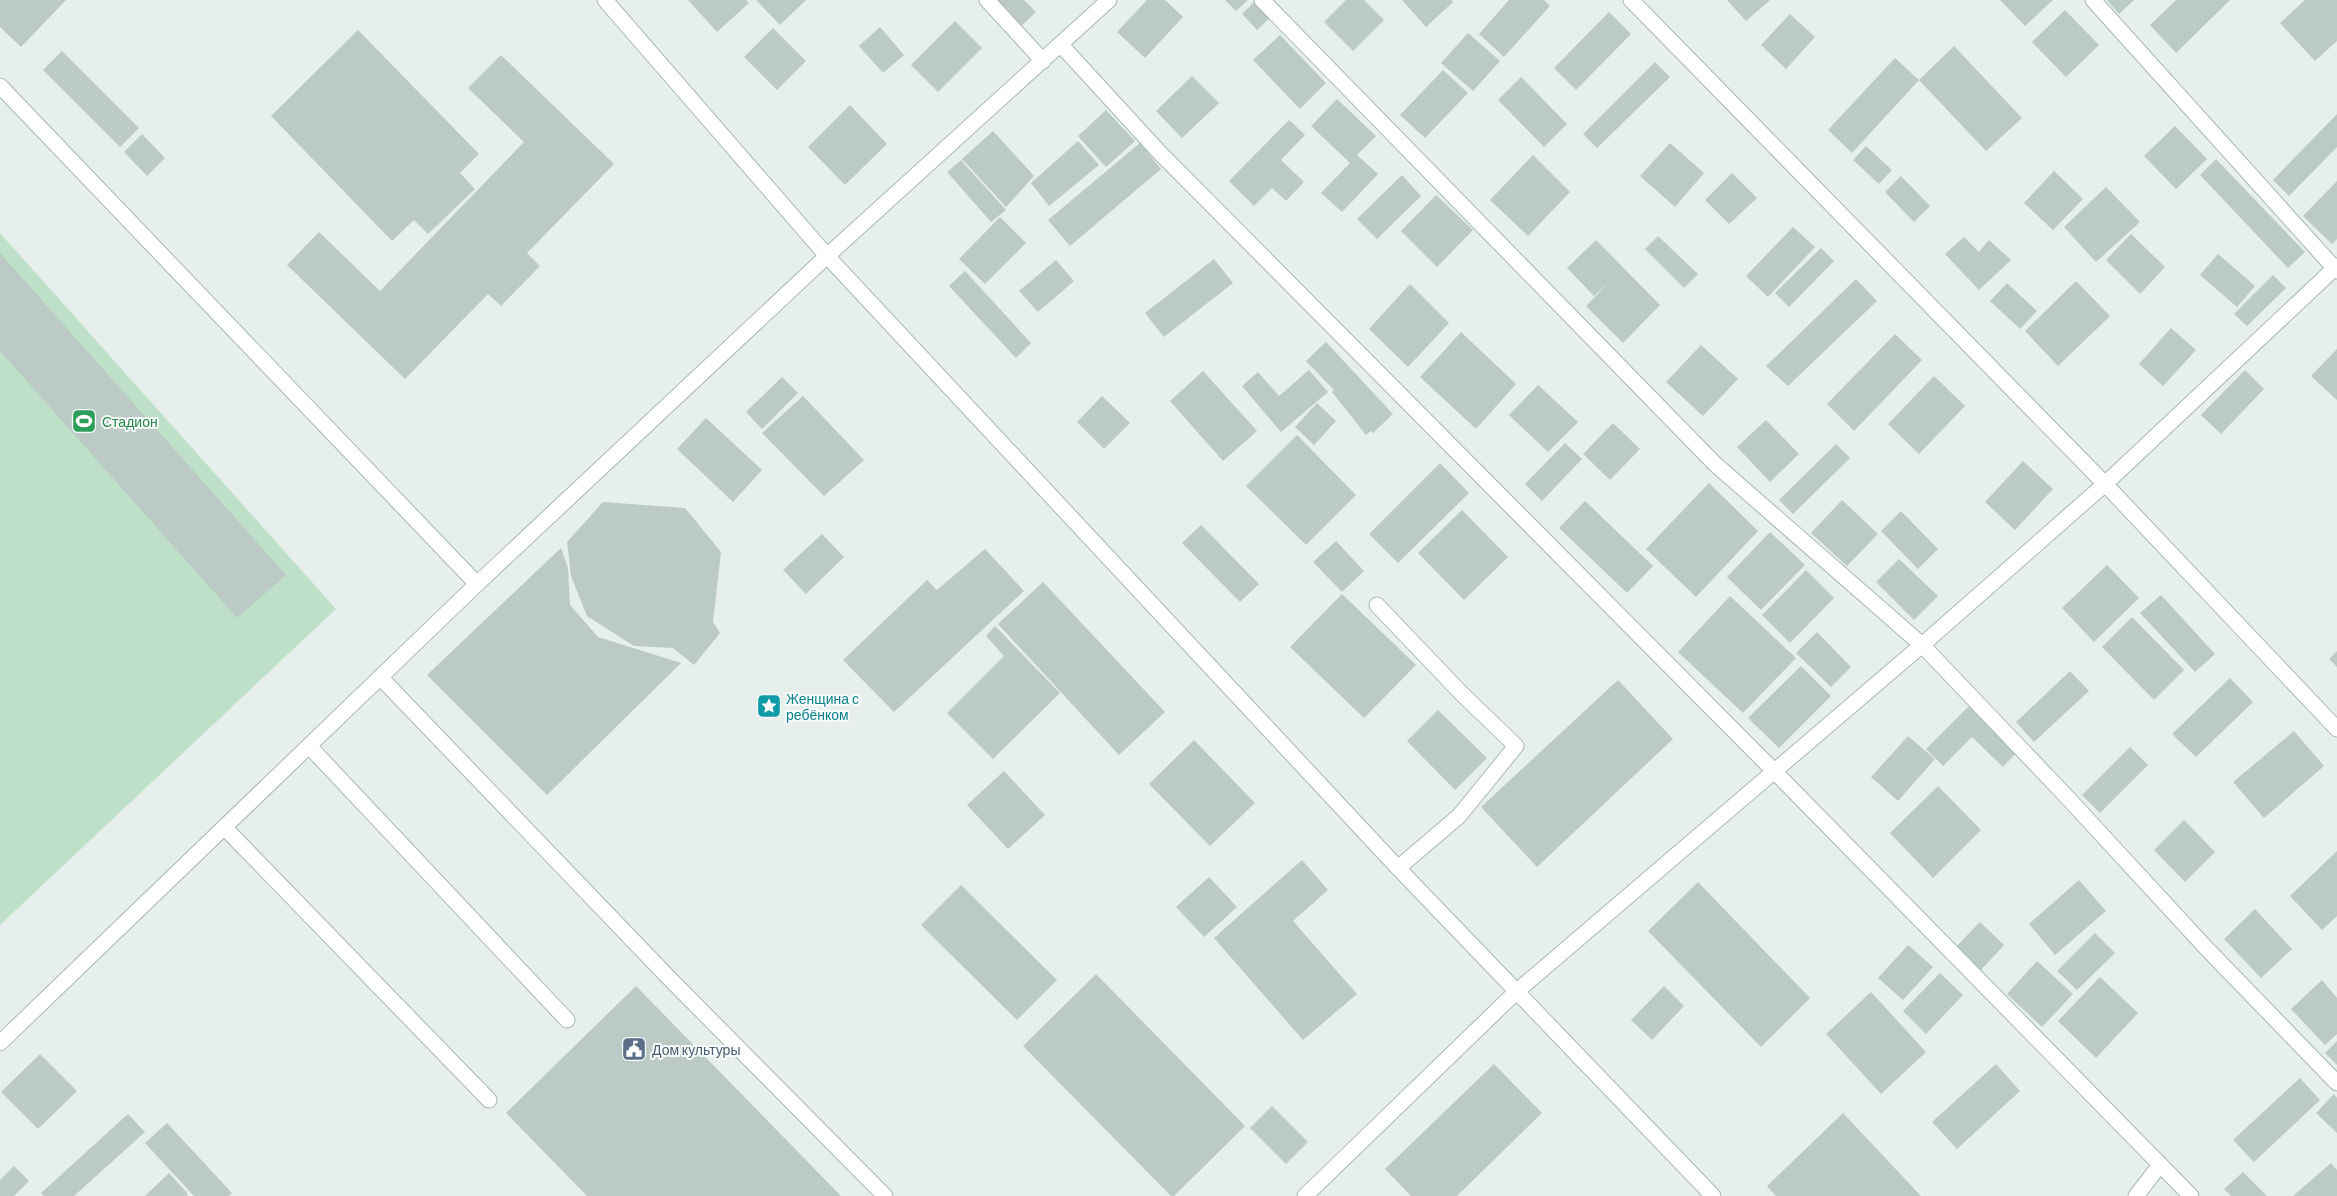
<svg xmlns="http://www.w3.org/2000/svg" width="2337" height="1196" font-family="Barlow,sans-serif">
	<style>
		.green { fill: #bfe0c8 }
		.building { fill: #bbcac4 }
		.lines { fill: none; stroke-linecap: round; stroke-linejoin: round }
		.minor-casing { stroke: #a8b8b2; stroke-width: 17 }
		.minor { stroke: #fff; stroke-width: 15 }
		.labels { text-anchor: middle; dominant-baseline: central; stroke-width: 4; stroke-linejoin: round; paint-order: stroke }
		.leisure-label { font-size: 14px; fill: #27864d; stroke: #f7fbf9; text-anchor: start }
		.culture-label { font-size: 14px; fill: #0d838f; stroke: #f7fbf9; text-anchor: start }
		.service-label { font-size: 14px; fill: #4e5e75; stroke: #f7fbf9; text-anchor: start }
	</style>
	<rect width="100%" height="100%" fill="#e6efeb"/>
	<!-- green -->
	<path class="green" d="M0,233L336,609L0,925Z"/>
	<!-- building -->
	<path class="building" d="M0,0H66L21,47L0,27Z
		M688,0H746L749,3L717,32Z
		M756,0H806L780,25Z
		M992,0H1024L1036,12L1019,28Z
		M1147,0H1165L1183,17L1145,58L1117,32Z
		M1225,0H1248L1236,11Z
		M1256,0L1272,16L1257,30L1242,14Z
		M1346,0H1364L1384,20L1353,51L1324,22Z
		M1402,0H1451L1453,2L1426,27Z
		M1509,0H1544L1550,6L1504,57L1479,34Z
		M1727,0H1770L1746,21Z
		M2000,0H2053L2025,26Z
		M2107,0H2134L2119,14Z
		M2176,0H2230L2176,53L2150,25Z
		M2305,0H2337V41L2315,61L2280,23Z
		M2065,10L2099,45L2066,77L2032,42Z
		M1609,12L1631,34L1576,90L1554,68Z
		M1790,14L1815,37L1786,69L1761,45Z
		M955,21L982,48L938,92L911,65Z
		M880,27L904,55L883,73L859,46Z
		M773,28L806,61L777,90L744,57Z
		M358,30L479,154L460,173L475,189L428,234L414,220L392,241L271,116Z
		M1468,33L1500,61L1473,91L1441,63Z
		M1280,35L1326,83L1300,109L1253,60Z
		M1954,46L2022,118L1986,151L1919,80L1852,153L1828,130L1895,58L1919,80Z
		M62,51L139,128L120,147L43,70Z
		M501,55L614,164L527,253L540,266L501,306L488,294L405,379L287,265L319,232L380,291L524,142L468,88Z
		M1655,62L1670,77L1597,148L1583,134Z
		M1443,70L1468,93L1425,138L1400,115Z
		M1192,76L1219,103L1182,138L1156,111Z
		M1521,77L1567,124L1544,147L1498,100Z
		M1337,99L1376,136L1357,155L1378,174L1342,212L1321,193L1350,163L1311,126Z
		M850,105L887,144L845,185L808,147Z
		M1106,110L1135,141L1106,167L1078,136Z
		M2337,114V147L2289,196L2273,180Z
		M1289,120L1305,135L1281,160L1304,182L1286,201L1272,188L1254,206L1229,181Z
		M2175,126L2207,159L2176,189L2144,156Z
		M993,131L1034,176L1006,207L962,159Z
		M142,134L165,158L147,176L124,152Z
		M1078,141L1099,165L1049,206L1031,183Z
		M1140,143L1161,169L1070,246L1048,220Z
		M1670,143L1704,173L1675,207L1640,176Z
		M1866,146L1892,170L1879,184L1853,160Z
		M1533,155L1570,192L1528,236L1490,200Z
		M2216,159L2305,252L2288,268L2200,175Z
		M961,160L1006,210L991,222L947,172Z
		M2054,171L2083,199L2053,230L2024,203Z
		M1732,173L1757,198L1729,224L1705,200Z
		M1402,175L1421,196L1377,239L1357,219Z
		M1901,176L1930,206L1914,222L1885,192Z
		M2337,181V239L2332,244L2303,216Z
		M2106,187L2140,222L2096,262L2064,227Z
		M1436,195L1473,230L1437,267L1401,231Z
		M1000,217L1026,243L985,284L959,259Z
		M1793,227L1815,247L1768,297L1746,276Z
		M2131,234L2165,267L2140,294L2106,260Z
		M1658,236L1698,274L1684,288L1645,249Z
		M1964,237L1979,252L1989,240L2011,260L1979,290L1945,254Z
		M1596,240L1660,305L1623,343L1586,306L1609,282L1594,296L1567,268Z
		M1821,248L1834,261L1789,307L1775,293Z
		M0,253L286,575L237,618L0,351Z
		M2218,254L2255,286L2237,307L2200,275Z
		M1214,259L1233,283L1164,337L1145,313Z
		M1056,260L1074,281L1038,312L1019,291Z
		M965,271L1031,343L1016,358L949,286Z
		M2273,275L2286,288L2247,326L2234,314Z
		M1856,279L1877,301L1788,386L1766,366Z
		M2076,281L2110,316L2058,366L2025,331Z
		M2007,283L2037,311L2020,329L1990,301Z
		M1410,284L1449,323L1408,367L1369,329Z
		M2171,328L2196,350L2163,386L2139,364Z
		M1461,332L1516,384L1476,429L1420,377Z
		M1895,334L1922,360L1854,431L1827,404Z
		M1326,342L1393,414L1373,433L1371,431L1366,435L1332,392L1334,390L1306,361Z
		M1701,345L1738,379L1703,416L1666,382Z
		M2337,349V400L2311,376Z
		M1309,370L1328,392L1281,432L1242,386L1258,372L1279,396Z
		M2245,370L2264,389L2221,434L2201,415Z
		M1203,371L1257,431L1223,461L1170,401Z
		M1934,376L1965,406L1919,454L1888,424Z
		M782,377L798,393L762,429L746,412Z
		M1538,385L1578,422L1548,452L1509,415Z
		M803,396L864,460L824,496L762,433Z
		M1102,396L1130,423L1104,449L1077,422Z
		M1317,403L1336,421L1314,445L1295,427Z
		M706,418L762,470L733,502L677,449Z
		M1766,420L1799,454L1770,482L1737,447Z
		M1613,423L1640,449L1610,480L1583,454Z
		M1297,435L1356,495L1306,545L1246,486Z
		M1565,443L1582,459L1542,501L1525,484Z
		M1836,444L1850,458L1793,514L1779,500Z
		M2023,461L2053,489L2015,530L1985,502Z
		M1440,463L1469,493L1398,563L1369,534Z
		M1709,483L1758,531L1696,597L1646,549Z
		M1842,500L1878,534L1847,566L1811,533Z
		M1585,501L1653,566L1627,593L1559,528Z
		M603,502L685,508L721,552L713,622L720,633L694,665L673,648L634,646L587,616L571,576L567,542Z
		M1462,510L1508,557L1464,600L1418,553Z
		M1901,511L1938,549L1918,569L1881,531Z
		M1201,525L1259,584L1240,602L1182,543Z
		M1770,532L1805,565L1761,610L1727,577Z
		M822,534L844,557L806,594L783,570Z
		M1336,541L1364,571L1342,592L1313,562Z
		M561,548L568,568L570,605L598,637L681,663L547,795L427,675Z
		M985,549L1024,591L894,712L843,660L927,580L937,590Z
		M1899,559L1938,596L1914,620L1876,582Z
		M2107,565L2139,598L2094,642L2062,608Z
		M1806,570L1834,598L1790,643L1762,615Z
		M1043,582L1165,712L1119,755L998,624Z
		M1342,594L1416,665L1364,718L1290,647Z
		M2161,595L2215,654L2195,672L2140,613Z
		M1730,596L1796,658L1743,713L1678,652Z
		M2132,617L2184,670L2154,700L2102,647Z
		M995,626L1060,693L993,759L947,713L1004,656L986,636Z
		M1817,632L1851,667L1831,687L1796,653Z
		M2337,651V667L2329,659Z
		M1801,666L1831,696L1779,748L1748,718Z
		M2070,671L2089,691L2034,742L2016,722Z
		M2230,678L2253,702L2196,757L2172,734Z
		M1618,680L1673,739L1537,867L1481,807Z
		M1970,705L2017,752L2003,767L1972,737L1943,766L1926,749Z
		M1438,710L1487,758L1455,790L1407,741Z
		M2294,731L2324,766L2264,818L2233,782Z
		M1908,736L1935,759L1898,801L1871,777Z
		M1194,740L1255,803L1210,846L1149,784Z
		M2130,747L2148,765L2100,813L2082,795Z
		M1004,771L1045,815L1008,849L967,805Z
		M1938,786L1981,830L1933,878L1890,833Z
		M2184,820L2215,852L2185,882L2154,850Z
		M2337,851V916L2322,930L2290,896Z
		M1302,860L1328,890L1293,921L1357,994L1303,1040L1214,938Z
		M1209,877L1237,907L1204,937L1176,907Z
		M2079,880L2106,911L2055,955L2029,924Z
		M1698,882L1810,998L1761,1047L1648,931Z
		M961,885L1057,980L1017,1020L921,925Z
		M2255,909L2292,949L2261,978L2224,939Z
		M1980,922L2004,945L1981,970L1956,947Z
		M2095,933L2115,953L2077,990L2057,971Z
		M1908,945L1933,967L1903,1000L1878,978Z
		M2037,961L2073,994L2042,1027L2007,994Z
		M1940,973L1963,995L1926,1034L1903,1011Z
		M1096,974L1245,1126L1174,1196H1171L1023,1046Z
		M2100,977L2138,1013L2096,1058L2058,1021Z
		M2322,980L2337,998V1034L2325,1045L2291,1009Z
		M636,986L841,1196H587L506,1113Z
		M1664,986L1684,1006L1652,1040L1631,1020Z
		M1871,992L1926,1052L1881,1094L1826,1034Z
		M2337,1041V1065L2325,1053Z
		M40,1054L77,1091L38,1129L1,1092Z
		M1494,1064L1542,1113L1457,1196H1411L1385,1169Z
		M1996,1064L2020,1091L1957,1149L1932,1122Z
		M2300,1078L2320,1100L2254,1162L2233,1140Z
		M2334,1094L2337,1098V1133L2316,1113Z
		M1272,1106L1308,1142L1286,1164L1250,1128Z
		M1843,1113L1921,1196H1776L1767,1186Z
		M128,1114L145,1132L74,1196H44L41,1193Z
		M167,1123L232,1193L229,1196H194L145,1143Z
		M2331,1163L2337,1170V1196H2293Z
		M14,1166L29,1181L14,1196H0V1180Z
		M2243,1172L2267,1196H2231L2224,1189Z
		M169,1173L188,1194L186,1196H145Z"/>
	<g class="lines">
		<defs>
			<path id="minor" d="M605,0L827,256L1398,868L1713,1196
				M987,0L1043,61
				M1262,0L1715,464L1922,645L2066,796L2208,950L2337,1083
				M1631,0L2105,484L2337,729
				M2093,0L2337,271
				M1061,45L1160,153L1774,771L2191,1196
				M0,86L477,584
				M1377,605L1461,693L1516,746L1459,816L1398,868
				M380,677L668,977L885,1196
				M309,746L567,1020
				M224,827L489,1100
				M0,1043L477,584L827,256L1109,0
				M1305,1196L1516,992L1922,645L2105,484L2337,266
				M2136,1196L2160,1165"/>
		</defs>
		<!-- minor casing -->
		<use href="#minor" class="minor-casing"/>
		<!-- minor -->
		<use href="#minor" class="minor"/>
	</g>
	<!-- icons -->
	<defs>
		<symbol id="stadium-square" viewBox="-11 -11 22 22"><rect x="-9" y="-9" width="18" height="18" rx="4" fill="#2e9e5b" stroke="#f7fbf9"/><path d="M0-5a6.5 5 0 1 0 0 10a6.5 5 0 1 0 0-10ZM-3.5-1.8h7v3.6h-7Z" fill="#fff"/></symbol>
		<symbol id="sight-square" viewBox="-11 -11 22 22"><rect x="-9" y="-9" width="18" height="18" rx="4" fill="#0f9aa8" stroke="#f7fbf9"/><path d="M0-6L1.8-2.2L6-1.7L2.9 1.2L3.7 5.4L0 3.3L-3.7 5.4L-2.9 1.2L-6-1.7L-1.8-2.2Z" fill="#fff"/></symbol>
		<symbol id="civic-square" viewBox="-11 -11 22 22"><rect x="-9" y="-9" width="18" height="18" rx="4" fill="#5c6f8a" stroke="#f7fbf9"/><path d="M-.6-6.5H3V-4.5H.6V-3L4-1V1h2V6H-6V1h2V-1L-.6-3ZM-1.2 2.5V6h2.4V2.5Z" fill="#fff"/></symbol>
	</defs>
	<g fill-rule="evenodd">
		<use href="#stadium-square" x="70" y="407" width="28" height="28"/>
		<use href="#sight-square" x="755" y="692" width="28" height="28"/>
		<use href="#civic-square" x="620" y="1035" width="28" height="28"/>
	</g>
	<g class="labels">
		<!-- leisure labels -->
		<g class="leisure-label">
			<text x="102" y="421">Стадион</text>
		</g>
		<!-- culture labels -->
		<g class="culture-label">
			<text x="786" y="698">Женщина с<tspan x="786" dy="16">ребёнком</tspan></text>
		</g>
		<!-- service labels -->
		<g class="service-label">
			<text x="652" y="1049">Дом культуры</text>
		</g>
	</g>
</svg>
